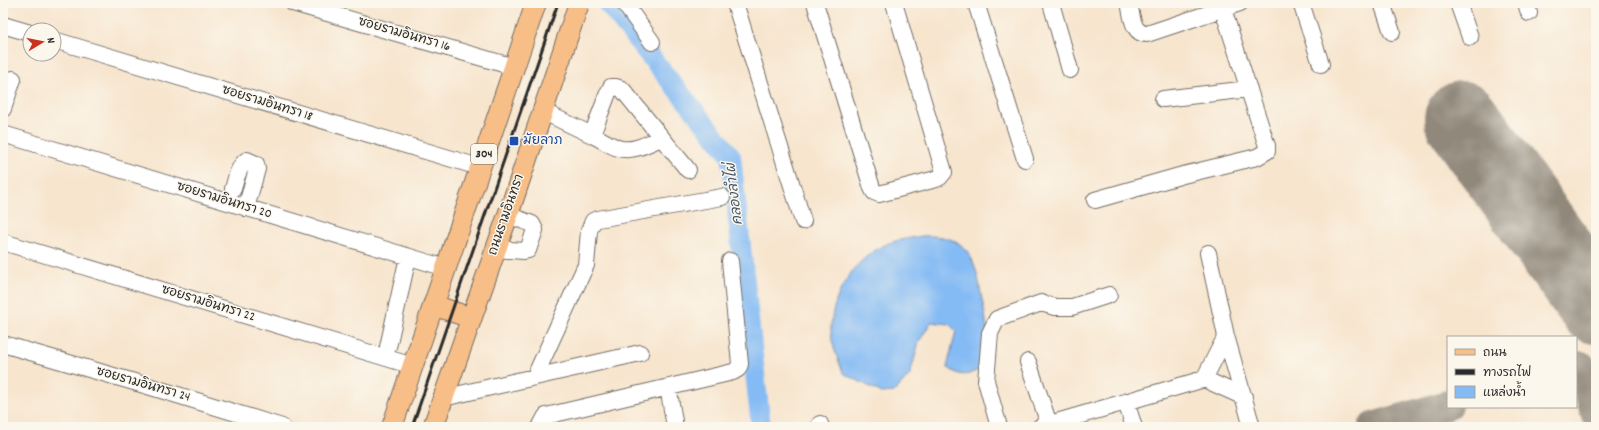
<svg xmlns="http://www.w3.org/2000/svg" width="1599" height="430" font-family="Dekko,'Playpen Sans Thai',sans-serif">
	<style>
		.water { fill: #85bbf4; stroke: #587390 }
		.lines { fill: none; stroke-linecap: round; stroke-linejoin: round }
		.river { stroke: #85bbf4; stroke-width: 20 }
		.taxiway { stroke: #91887c; stroke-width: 30 }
		.runway { stroke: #91887c; stroke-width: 76 }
		.minor-casing { stroke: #726c64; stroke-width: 18 }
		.major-casing { stroke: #726c64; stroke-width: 22 }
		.minor { stroke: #fff; stroke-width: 16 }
		.major { stroke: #f7be88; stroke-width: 20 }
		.rail { stroke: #2b2b2b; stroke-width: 3 }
		.transit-dot { fill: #1a4fb4; stroke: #fbf7ec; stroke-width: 1.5 }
		.labels { text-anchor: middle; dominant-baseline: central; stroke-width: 3; stroke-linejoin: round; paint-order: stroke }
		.shield { fill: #fbf7ec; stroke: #696865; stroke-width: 1 }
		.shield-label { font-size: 12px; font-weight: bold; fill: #2b2b2b }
		.street-label { font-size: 13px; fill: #2b2b2b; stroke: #fbf7ec }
		.transit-label { font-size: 13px; fill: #164399; stroke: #fbf7ec; text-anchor: start }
		.water-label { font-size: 14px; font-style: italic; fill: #465667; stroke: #fbf7ec }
	</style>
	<rect width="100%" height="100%" fill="#fbf7ec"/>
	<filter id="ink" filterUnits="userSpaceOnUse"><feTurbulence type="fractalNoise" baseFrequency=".025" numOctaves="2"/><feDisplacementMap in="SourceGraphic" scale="8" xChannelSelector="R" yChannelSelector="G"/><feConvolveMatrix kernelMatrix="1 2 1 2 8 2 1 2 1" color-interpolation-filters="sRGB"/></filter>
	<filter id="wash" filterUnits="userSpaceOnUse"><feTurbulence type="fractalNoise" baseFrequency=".012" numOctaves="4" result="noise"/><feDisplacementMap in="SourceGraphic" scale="16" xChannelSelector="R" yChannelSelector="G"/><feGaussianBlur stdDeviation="0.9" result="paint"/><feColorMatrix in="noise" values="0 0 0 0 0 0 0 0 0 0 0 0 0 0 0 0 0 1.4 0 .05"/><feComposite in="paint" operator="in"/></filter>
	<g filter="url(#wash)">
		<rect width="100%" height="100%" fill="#f7e5ce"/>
		<!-- water -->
		<path class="water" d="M922,236C966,234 975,255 981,294C983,306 987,320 987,333C987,345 983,358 981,369C965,376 962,378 947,367L956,331L949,324L931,322L919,342L910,375L894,392L882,393L843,373C838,358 830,343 831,326C833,290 858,254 892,242C902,239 913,238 922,236Z"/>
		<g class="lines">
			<!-- river -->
			<path class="river" d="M607,3L731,156L761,427"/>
			<!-- taxiway -->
			<path class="taxiway" d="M1576,368L1581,366L1596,416
				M1373,427L1448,405"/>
			<!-- runway -->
			<path class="runway" d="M1462,119L1596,306"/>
		</g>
	</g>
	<g filter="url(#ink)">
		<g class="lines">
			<defs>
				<path id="minor" d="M293,3L514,67
					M624,3L652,42
					M735,3L803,221
					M815,3L872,188L874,192L879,194L936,179L940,177L944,172L894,3
					M976,3L1025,159
					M1051,3L1070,70
					M1129,3C1132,15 1132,34 1147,34L1240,3
					M1301,3L1321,64
					M1382,3L1392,32
					M1458,3L1470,37
					M1526,3L1529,13
					M3,25L30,33
					M54,40L479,167
					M1163,99L1249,89
					M3,109L13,79
					M542,111L592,135L608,93L611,87H616L622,89L688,170
					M3,134L446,268
					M592,135C601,139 609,145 618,148C632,153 649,143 661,138
					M233,189C236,179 238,166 247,160L256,164L257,169L246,208
					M1095,200L1183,175L1257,157L1267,151V146L1221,3
					M3,242L413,366
					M495,249L524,251L528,250L535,230L532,224L508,215
					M1208,253L1226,336L1252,427
					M3,344L148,386L282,427
					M388,347L408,257
					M1028,362L1049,424
					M535,376L586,265L589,231L593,221L598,219L722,197
					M1204,379L1244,397
					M668,387L674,421
					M443,398L640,353
					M1126,402L1134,427
					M820,424L821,427
					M540,427L546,416L733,372L738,369L740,364L730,261
					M999,427L986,381L990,333L997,319L1041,303L1055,307H1072L1109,295
					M1040,427L1204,379L1226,336"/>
				<path id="major" d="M433,305L471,318
					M392,427L536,3
					M433,427L508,215L579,3"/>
			</defs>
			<!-- minor casing -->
			<use href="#minor" class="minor-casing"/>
			<!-- major casing -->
			<use href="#major" class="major-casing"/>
			<!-- minor -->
			<use href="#minor" class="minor"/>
			<!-- major -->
			<use href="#major" class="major"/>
			<!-- rail -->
			<path class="rail" d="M412,427L558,3"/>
		</g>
	</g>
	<!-- markers -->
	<rect class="transit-dot" x="509" y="136" width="10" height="10" rx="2"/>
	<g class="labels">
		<!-- shield labels -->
		<rect class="shield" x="471" y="144" width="26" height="20" rx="3"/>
		<g class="shield-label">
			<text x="484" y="154">304</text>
		</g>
		<!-- street labels -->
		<g class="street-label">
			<text transform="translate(404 35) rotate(16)">ซอยรามอินทรา 16</text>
			<text transform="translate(267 104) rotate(17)">ซอยรามอินทรา 18</text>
			<text transform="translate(224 201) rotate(17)">ซอยรามอินทรา 20</text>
			<text transform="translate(507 215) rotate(-71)">ถนนรามอินทรา</text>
			<text transform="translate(208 304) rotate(17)">ซอยรามอินทรา 22</text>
			<text transform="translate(143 385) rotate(16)">ซอยรามอินทรา 24</text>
		</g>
		<!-- transit labels -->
		<g class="transit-label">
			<text x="523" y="141">มัยลาภ</text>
		</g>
		<!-- water labels -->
		<g class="water-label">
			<text transform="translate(735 194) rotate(-97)">คลองลำไผ่</text>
		</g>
	</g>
	<!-- margin -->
	<rect width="1599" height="430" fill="none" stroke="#fbf7ec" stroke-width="16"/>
	<!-- legend -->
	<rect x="1447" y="336" width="130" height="72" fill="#fbf7ec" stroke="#a8a59f"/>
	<rect x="1455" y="349" width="20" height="6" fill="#f7be88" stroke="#a8a59f"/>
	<text x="1483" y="356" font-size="12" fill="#2b2b2b">ถนน</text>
	<rect x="1455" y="369" width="20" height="6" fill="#2b2b2b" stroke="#a8a59f"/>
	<text x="1483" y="376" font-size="12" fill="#2b2b2b">ทางรถไฟ</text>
	<rect x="1455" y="386" width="20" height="12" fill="#85bbf4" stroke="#a8a59f"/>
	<text x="1483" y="396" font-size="12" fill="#2b2b2b">แหล่งน้ำ</text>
	<!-- north arrow -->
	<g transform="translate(42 42) rotate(80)"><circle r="19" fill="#fbf7ec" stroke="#a8a59f"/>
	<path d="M0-3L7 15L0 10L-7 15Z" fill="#c8321e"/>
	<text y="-6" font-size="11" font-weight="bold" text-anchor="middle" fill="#2b2b2b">N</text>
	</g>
</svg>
